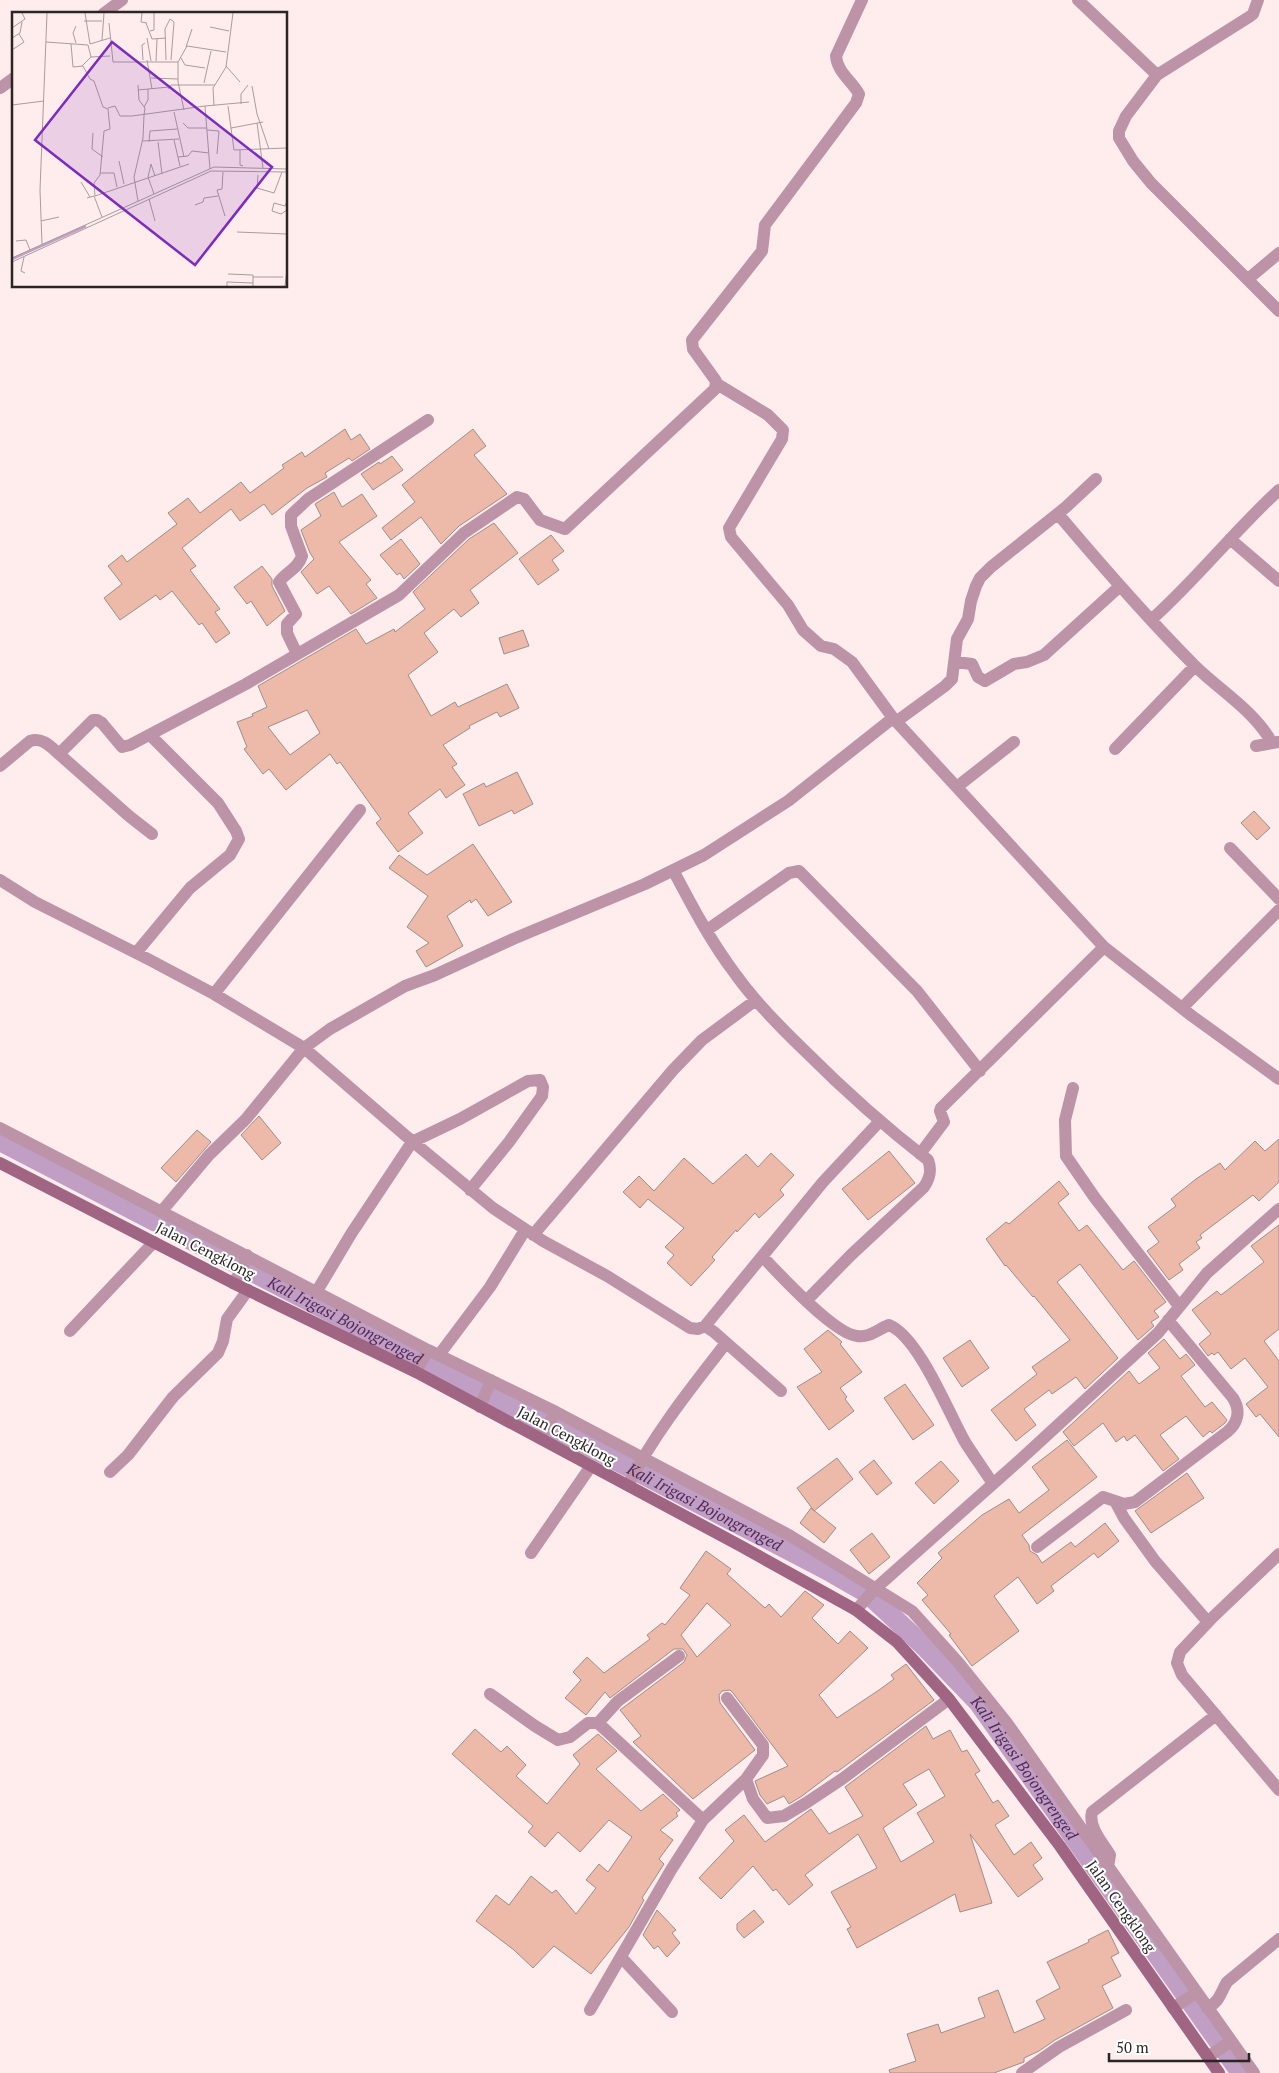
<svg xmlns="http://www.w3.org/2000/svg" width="1279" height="2073" font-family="'PT Serif',serif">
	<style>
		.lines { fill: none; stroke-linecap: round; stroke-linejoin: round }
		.canal { stroke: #c19fc5; stroke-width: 20 }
		.building { fill: #edb9a9; stroke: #9e8e89; fill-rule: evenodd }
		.street { stroke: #bc93a7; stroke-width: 12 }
		.secondary { stroke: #9f6583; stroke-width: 12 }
		.labels { text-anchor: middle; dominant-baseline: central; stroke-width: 4; stroke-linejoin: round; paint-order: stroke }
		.street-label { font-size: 15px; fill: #2b2525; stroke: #fff }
		.water-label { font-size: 16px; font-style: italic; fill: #532959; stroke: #fff }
		.inset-river { fill: none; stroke: #c19fc5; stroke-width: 2.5 }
		.inset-road { fill: none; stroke: #aa9c9d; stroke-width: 1 }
		.view { fill: #7b2cbf; fill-opacity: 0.15; stroke: #7b2cbf; stroke-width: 2.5 }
		.inset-edge { fill: none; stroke: #2b2525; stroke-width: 2.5 }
	</style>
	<rect width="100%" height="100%" fill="#ffeced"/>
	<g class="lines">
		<!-- canal -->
		<path class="canal" id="s1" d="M0,1141L827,1570L867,1593L926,1648L978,1702L1241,2073"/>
	</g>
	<!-- building -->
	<path class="building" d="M345,429L351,440L360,434L370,449L352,461L349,458L325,473L327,477L307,488L272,515L264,504L240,521L231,509L182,548L196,566L190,570L220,609L215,612L230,633L216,643L202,623L199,625L172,591L160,600L156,595L120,620L104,598L122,584L108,566L122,555L127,562L177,524L168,513L188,498L200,513L241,482L250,493L284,468L282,465L302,452L305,457Z
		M473,429L486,446L474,455L507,494L459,526L441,544L421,517L391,540L382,528L415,502L402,485Z
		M392,456L403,470L373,490L361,474L379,462L380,464Z
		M334,492L342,507L362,494L377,516L339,542L371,580L366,584L377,598L351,614L329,586L317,594L301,572L314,559L310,553L301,530L321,516L315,504Z
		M494,523L518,553L470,590L479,603L461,617L454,609L424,633L438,652L408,675L431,716L455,702L458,707L507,684L519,708L500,717L497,712L469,726L470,728L443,745L457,764L452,767L465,785L446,798L440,789L408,813L423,833L398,852L376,823L381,819L340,762L337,764L330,754L286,790L269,769L263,774L244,749L247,747L237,722L253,716L252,714L267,707L258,686L356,629L366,644L394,629L395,632L425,609L413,592L469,539ZM307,710L320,733L290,755L268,727Z
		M551,535L564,551L552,560L559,570L538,585L519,559Z
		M401,539L420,564L404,579L400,573L397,575L380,555Z
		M262,566L272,579V586L285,611L267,626L251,601L247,604L234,587Z
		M523,630L529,646L504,654L499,638Z
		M517,772L533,804L514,814L512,810L479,826L463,794L484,783L486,787Z
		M1254,811L1270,828L1257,840L1241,823Z
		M473,844L512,902L488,916L476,899L471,903L470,900L447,916L463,946L426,967L416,951L429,943L407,927L428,896L389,868L399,855L427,875Z
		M259,1116L281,1143L262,1160L241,1135Z
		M197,1130L211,1142L176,1182L161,1168Z
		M1279,1139V1182L1259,1201L1253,1195L1200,1235L1202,1238L1196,1242L1200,1248L1179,1264L1183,1270L1169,1280L1147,1251L1159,1242L1148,1227L1176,1206L1171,1199L1196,1179L1220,1163L1225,1170L1255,1141L1265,1151Z
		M889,1151L915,1183L868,1220L842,1189Z
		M771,1153L794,1175L780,1190L784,1195L759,1218L755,1213L737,1232L736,1230L712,1257L715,1260L691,1286L667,1263L674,1255L665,1247L684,1228L648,1199L640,1208L623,1192L639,1176L654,1191L684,1158L713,1184L746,1154L758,1167Z
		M1059,1181L1069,1194L1058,1203L1079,1231L1087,1225L1123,1270L1134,1261L1166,1302L1154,1311L1159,1317L1151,1322L1154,1326L1138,1340L1080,1264L1057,1282L1118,1358L1085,1389L1076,1377L1052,1394L1049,1390L1024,1409L1036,1425L1016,1441L991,1410L1037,1374L1032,1367L1070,1340L1034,1296L1033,1297L1006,1265L1005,1266L986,1239L1006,1222L1009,1224Z
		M1279,1225V1329L1264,1341L1279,1361V1437L1260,1414L1256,1417L1246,1404L1268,1387L1245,1358L1231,1369L1218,1352L1214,1355L1212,1353L1208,1356L1199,1344L1211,1334L1192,1310L1217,1291L1221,1295L1264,1262L1251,1246Z
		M828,1330L842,1342L840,1344L862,1372L840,1388L847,1397L845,1399L854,1411L829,1430L797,1387L822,1372L804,1349Z
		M1164,1339L1180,1359L1186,1354L1195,1365L1181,1376L1205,1407L1212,1402L1227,1420L1225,1423L1212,1433L1210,1431L1203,1437L1186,1416L1160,1435L1179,1459L1163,1471L1135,1435L1127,1441L1124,1436L1116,1442L1103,1423L1074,1446L1063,1432L1129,1371L1139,1384L1160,1368L1148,1353Z
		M970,1340L989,1368L962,1387L943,1358Z
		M905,1384L934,1425L913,1440L884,1398Z
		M1067,1440L1097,1477L1022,1535L1029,1545L1030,1551L1037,1555L1042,1563L1071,1542L1075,1547L1105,1523L1119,1541L1098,1558L1094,1553L1051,1586L1054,1591L1037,1604L1018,1577L994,1596L1019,1631L972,1666L949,1635L951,1634L922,1600L928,1595L917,1583L942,1558L938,1553L982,1515L1009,1499L1019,1513L1049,1490L1032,1467Z
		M837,1458L853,1479L814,1511L797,1488Z
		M874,1460L892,1483L877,1495L859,1472Z
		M941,1461L959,1481L934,1504L915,1483Z
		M1187,1473L1204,1498L1151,1533L1135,1511Z
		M811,1508L836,1528L824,1543L800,1523Z
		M872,1533L890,1557L869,1574L850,1550Z
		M706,1551L731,1569L727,1574L765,1608L769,1604L781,1617L805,1591L824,1605L812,1618L838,1644L850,1631L868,1648L819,1695L837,1718L879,1690L894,1679L891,1675L906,1664L934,1700L837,1772L835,1771L802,1796L789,1804L784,1796L767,1804L760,1795L755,1781L788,1766L733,1693L730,1690L722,1691L719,1695L720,1703L755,1750L693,1799L633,1742L641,1736L620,1710L684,1662L687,1655L683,1649H674L610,1698L605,1692L586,1715L565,1698L581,1680L573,1672L587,1657L604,1673L650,1639L647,1635L662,1623L665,1625L690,1595L680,1588ZM707,1603L731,1625L697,1657L681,1635Z
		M926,1726L933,1739L950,1730L962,1752L967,1750L980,1771L975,1774L993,1803L998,1800L1009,1816L995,1825L1014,1855L1031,1842L1042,1858L1033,1865L1043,1879L1018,1897L970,1834L992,1903L960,1912L955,1894L857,1948L847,1929L851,1927L831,1892L877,1868L858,1834L805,1875L813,1885L789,1905L776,1889L773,1891L753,1866L721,1899L699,1878L734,1841L725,1830L744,1815L765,1842L811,1809L829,1834L863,1816L845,1787ZM929,1769L945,1796L917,1813L934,1842L901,1862L883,1828L917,1805L903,1784Z
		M475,1729L501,1752L507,1746L526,1765L516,1776L547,1804L580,1764L573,1755L598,1734L617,1751L596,1769L641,1811L663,1794L680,1810L676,1813L678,1816L660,1830L673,1840L659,1859L664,1864L642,1898L644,1900L629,1927L591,1974L554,1946L533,1968L514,1950L476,1921L496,1895L509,1905L531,1876L552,1893L556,1890L576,1914L596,1888L586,1880L599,1864L608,1872L632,1837L609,1820L580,1852L558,1832L545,1847L528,1832L533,1826L452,1754Z
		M657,1910L676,1930L672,1933L680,1943L667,1957L658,1946L654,1949L643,1935Z
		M754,1910L764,1922L744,1938L737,1930V1924Z
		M1108,1930L1119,1953L1111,1957L1121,1976L1102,1986L1113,2008L1055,2040L1039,2051L1024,2058V2062L994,2073H890L889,2070L916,2061L907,2034L938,2024L941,2033L985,2017L978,1998L998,1990L1014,2033L1045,2019L1036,2001L1060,1988L1047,1962L1089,1942L1088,1940Z"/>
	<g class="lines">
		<!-- street -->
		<path class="street" d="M1078,0L1157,75
			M1258,0L1253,14L1249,17L1157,75L1126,116L1119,131V138L1133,161L1151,183L1279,311
			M103,14L122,0
			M0,88L14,78
			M1248,279L1279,253
			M717,384L768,415L783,430L782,439L729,528L731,537L788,605L803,630L821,646L834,649L852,662L893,718L1104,947L1192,1016L1279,1079
			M1058,514C1102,566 1145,616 1194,665C1219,690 1255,711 1272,743
			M1230,539L1279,581
			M1151,620C1196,580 1234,531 1279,490
			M297,654L287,633V624L296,614L279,582C286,572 298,569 302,556L291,526V515L308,499L428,420
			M955,662L972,664L978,677L985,681L1014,664L1027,662L1044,655L1119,587
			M897,721L945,686L952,679L957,639L968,619L971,601L976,586L980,578L991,567L1066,507L1096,479
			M1256,746L1278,742
			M1115,749L1195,666
			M59,754L129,816L152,834
			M0,766L30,741C42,737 50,746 59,754L93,720H97L102,723L122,747L130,745L246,684L399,595L464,533L517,497L524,499L540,520L565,529L715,389L716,381L693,349L692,340L762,251L765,225L856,103L859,94C852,81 837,72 836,56L862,0
			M958,786L1014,742
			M1230,848L1279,899
			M673,870C692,906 711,942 736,975C756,1003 780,1027 805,1051C844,1090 884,1126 928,1160C932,1170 930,1178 924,1187L851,1255L806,1301
			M0,880L35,902L148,959L214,994L304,1048L406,1136L493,1208L543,1241L607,1276L690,1328L698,1329L705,1326L714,1332L781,1391
			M707,930L789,873L799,871L917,991L980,1071
			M136,953L190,888L230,855L239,839L236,831L218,803L150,735
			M214,994L360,810
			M1182,1008L1279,910
			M1073,1088L1065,1120L1066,1156L1095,1198L1179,1306
			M0,1128L428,1350L556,1412L789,1535L912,1611L958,1662L1007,1723L1254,2073
			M920,1154L944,1122L940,1111L941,1108L1104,947
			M161,1212L209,1155L246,1119L304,1048L330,1029L405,986L435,975L513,939L645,884L704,855L788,801L893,718
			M533,1235L673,1070L702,1040L756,1000
			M762,1256C779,1274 834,1334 857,1336C870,1338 878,1329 889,1325C919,1337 949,1414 965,1442C974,1456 984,1470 993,1484
			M233,1283L240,1273L247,1255
			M317,1291L351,1234L412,1142L460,1119L528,1081L540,1080L543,1087L542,1096L509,1142L470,1190
			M705,1326L823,1182L879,1122
			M70,1331L154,1242
			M439,1355L490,1287L525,1230
			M416,1372L428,1350
			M480,1407L491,1380
			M540,1438L556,1412
			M110,1472L128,1455L173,1397L218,1353L223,1341L227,1319L248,1290
			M628,1485C654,1434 691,1388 726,1343
			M1116,1503L1124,1518L1155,1561L1208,1622
			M1037,1547L1103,1497L1124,1504L1135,1502L1227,1432C1238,1423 1241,1411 1233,1398L1168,1320
			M531,1553L591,1466
			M1279,1554L1213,1617L1180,1652L1177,1663L1182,1675L1279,1790
			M856,1610L876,1588L1021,1459L1158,1333L1207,1273L1279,1209
			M490,1694L535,1726L558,1740L570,1737L588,1723H598L703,1820
			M727,1698L763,1745V1755L746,1779
			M598,1723L618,1701L679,1656
			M1108,1867L1110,1855C1103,1843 1088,1827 1092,1812L1216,1715
			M621,1957L672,2012
			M1173,2008L1196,1993
			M1207,2008C1220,2002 1220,1993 1227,1982L1279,1939
			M590,2010L671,1870L703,1820L746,1779L753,1799L767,1818L784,1816L806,1803L842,1779L949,1699
			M1208,2057L1231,2041
			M1022,2073L1059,2047L1126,2010"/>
		<!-- secondary -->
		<path class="secondary" d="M0,1163L233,1283L416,1372L739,1545L856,1610L897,1642L949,1699L1060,1846L1219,2073"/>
	</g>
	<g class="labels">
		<!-- street labels -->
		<g class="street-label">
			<text transform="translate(206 1250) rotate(27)">Jalan Cengklong</text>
			<text transform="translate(567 1435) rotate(28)">Jalan Cengklong</text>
			<text transform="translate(1122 1906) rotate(55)">Jalan Cengklong</text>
		</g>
		<!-- water labels -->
		<g class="water-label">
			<text stroke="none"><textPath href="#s1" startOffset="389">Kali Irigasi Bojongrenged</textPath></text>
			<text stroke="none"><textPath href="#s1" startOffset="794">Kali Irigasi Bojongrenged</textPath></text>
			<text stroke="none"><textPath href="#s1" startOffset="1214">Kali Irigasi Bojongrenged</textPath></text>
		</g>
	</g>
	<!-- overview -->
	<g transform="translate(12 12)">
		<rect width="275" height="275" fill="#ffeced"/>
		<path class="inset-river" d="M0,247L74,214"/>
		<path class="inset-road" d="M73,1L78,32M130,1L129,10L135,11M72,9H90M97,11L101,50H166V70L172,98M134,11L140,27L154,26M64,14L61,21L64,31M198,15L217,19M0,16L13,7L10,1M138,19L142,18V1M0,26L8,21L10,10M135,26L139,49M90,28L92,1M34,30L76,33L79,45M59,32L61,55L71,54L78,67L82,69L91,95L96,97L98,117L92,119L88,163L82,171L83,184M78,32L98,26M174,35L180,17M0,38L12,30L7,22M169,46L173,53L193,56M131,48L130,33L133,31M135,48L140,77M154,48L153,17L158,7L162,10L159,48M144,49L145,27M166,50L175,34L214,40M70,54L79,45L98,44M214,54L228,70M139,66L166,67M192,71L199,39M126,73L127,88L133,96L132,103M240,74L245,102L257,137M156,77L159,73H203M126,78L157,75M229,92V82L236,73M0,93L32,89M202,94L201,76L214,55L221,1M216,94L222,138L275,136M132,95L136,88V77M96,96L103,94L108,104H120L193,94M162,100L172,145M171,111L176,116H195M245,111L251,156M219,116L251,110M195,118L207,119L205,142M81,121L80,137L91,145M162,128L168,154M131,129L167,127M137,130L138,119L165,117M146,130L150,162M228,138V153L231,154M166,145L176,144L180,139L197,141M107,149L112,172M198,157L193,94L237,90M211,160L210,177L205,178L213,204M89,161H102L105,175M246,163L245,176L262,181L270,160M69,170L78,185M142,182L136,165L139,152L143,164M83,184L177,152M75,186L82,184L90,205M137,187L143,209M126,189L122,165L131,126L132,103M275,189L273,194L262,191L260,199L269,202L275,198M183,193L191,190L192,186L206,184M29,209L47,205M225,220L275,222M4,229L14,228L18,238M30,232L28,178L35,1M12,245L9,259L13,261M0,246L202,155L275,157M0,250L199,159L275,160M216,262L241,263V274M241,265H271M215,274V270L241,271M273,274L275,257"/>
		<path class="view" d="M100,30L260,155L183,253L23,128Z"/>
		<rect width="275" height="275" class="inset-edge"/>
	</g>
	<!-- scale -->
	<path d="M1109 2053v8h140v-8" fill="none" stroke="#2b2525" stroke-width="2.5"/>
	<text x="1116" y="2053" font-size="15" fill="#2b2525" stroke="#ffffff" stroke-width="4" paint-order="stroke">50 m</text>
</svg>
